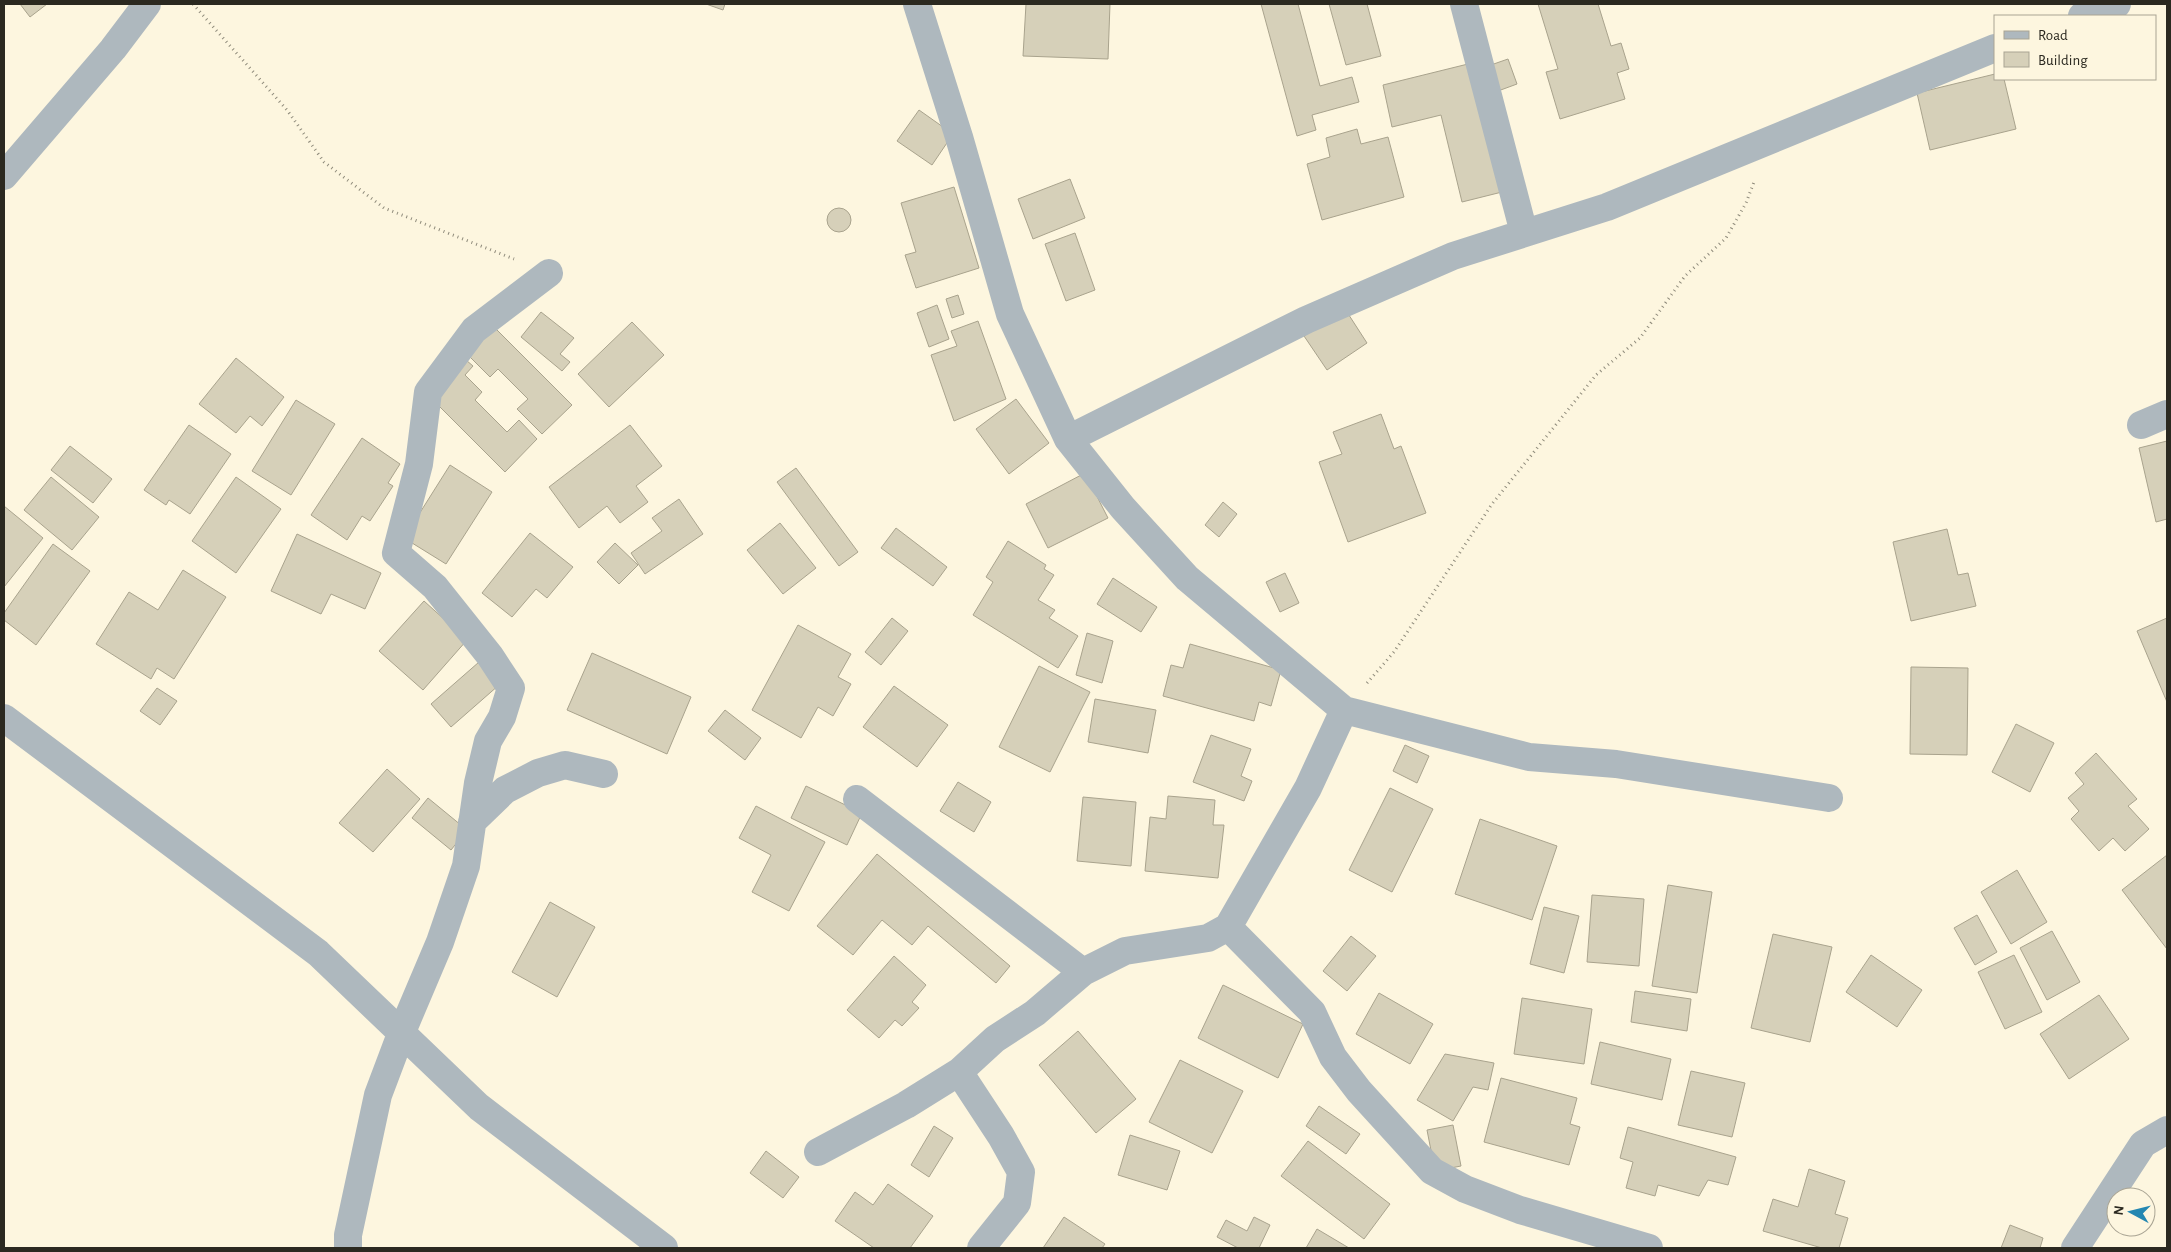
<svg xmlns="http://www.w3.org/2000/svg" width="2171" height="1252" font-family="'Alegreya Sans',sans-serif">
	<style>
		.building { fill: #d6d0b9; stroke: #a9a38d }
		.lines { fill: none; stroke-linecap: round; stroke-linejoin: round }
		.path { stroke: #908c7c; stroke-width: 3; stroke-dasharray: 1 4; stroke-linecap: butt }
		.street { stroke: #aeb8be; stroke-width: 28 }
	</style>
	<rect width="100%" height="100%" fill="#fdf6df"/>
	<!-- building -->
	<path class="building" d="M20,4H47L30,17Z
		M706,4H725L723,10Z
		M1026,4H1110L1108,59L1023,56Z
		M1261,4H1298L1320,86L1352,77L1359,102L1312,115L1316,130L1297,136Z
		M1329,4H1367L1381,56L1346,65Z
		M1538,4H1598L1611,46L1621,43L1629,69L1617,73L1625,99L1560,119L1546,72L1558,69Z
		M1508,59L1517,84L1498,91L1488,66Z
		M1472,63L1502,192L1462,202L1441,115L1392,127L1383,85Z
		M1995,74V79H2004L2016,129L1930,150L1917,93Z
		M919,110L953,134L932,165L897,141Z
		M1357,129L1361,144L1388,137L1404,197L1322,220L1307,164L1330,157L1326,138Z
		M1070,179L1085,218L1033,239L1018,199Z
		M954,187L979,268L916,288L905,255L916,252L901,203Z
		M827 220a12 12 0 1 1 24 0a12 12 0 1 1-24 0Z
		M1075,233L1095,290L1066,301L1045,244Z
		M958,295L964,314L952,318L946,299Z
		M937,305L949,339L929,347L917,313Z
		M1345,309L1367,343L1327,370L1304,336Z
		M541,312L574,338L560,354L570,362L562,371L521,337Z
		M978,321L1006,399L954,421L931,355L957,346L951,331Z
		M632,322L664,355L609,407L578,374Z
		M493,326L572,405L542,434L517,409L528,399L498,369L490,377L466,353Z
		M236,358L284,397L262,426L250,416L236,433L199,404Z
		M466,360L473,366L465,375L482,392L475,400L507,432L519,420L537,439L505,472L430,397Z
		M1016,399L1049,443L1009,474L976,429Z
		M296,400L335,424L291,495L252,471Z
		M1381,414L1394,449L1401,446L1426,513L1348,542L1319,462L1342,454L1333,432Z
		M189,425L231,454L190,514L169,500L166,505L144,490Z
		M630,425L662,466L636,486L648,502L620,523L607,506L579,528L549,487Z
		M362,438L400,464L388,483L393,486L370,521L362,516L347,540L311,515Z
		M2167,441V519L2156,522L2139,448Z
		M70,446L112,479L93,503L51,470Z
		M450,465L492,492L446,564L404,538Z
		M796,468L858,552L839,566L777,482Z
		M1085,473L1108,518L1048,548L1026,504Z
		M51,477L99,517L72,550L24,510Z
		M236,477L281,509L236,573L192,541Z
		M679,499L703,534L645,574L631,553L662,531L652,518Z
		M1223,502L1237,514L1219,537L1205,525Z
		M4,506L43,538L4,587Z
		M780,523L816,568L783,594L747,550Z
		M896,528L947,567L933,586L881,548Z
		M1947,529L1958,575L1968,573L1976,606L1911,621L1893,542Z
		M530,533L573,567L547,598L536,589L512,617L482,593Z
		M297,534L381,573L365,609L331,594L321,614L271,591Z
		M1008,541L1046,565L1044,569L1054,575L1038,600L1055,610L1049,618L1078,636L1058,668L973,615L993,582L986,577Z
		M615,543L638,565L619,584L597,562Z
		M53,544L90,571L36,645L4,620V613Z
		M183,570L226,597L174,679L157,668L151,679L96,644L129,592L158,610Z
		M1285,573L1299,603L1280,612L1266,582Z
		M1113,578L1157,607L1141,632L1097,604Z
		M424,601L467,640L423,690L379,651Z
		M892,618L908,631L881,665L865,652Z
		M2167,618V702L2137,631Z
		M798,625L851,654L838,677L851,684L833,716L818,707L801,738L752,710Z
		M1087,633L1113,641L1102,683L1076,675Z
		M1190,644L1281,670L1271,706L1259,702L1254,721L1163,696L1171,665L1183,668Z
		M592,653L691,697L667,754L567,710Z
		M479,662L499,685L451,727L431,704Z
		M1039,666L1090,692L1050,772L999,747Z
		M1911,667L1968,668L1967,755L1910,754Z
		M894,686L948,725L917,767L863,727Z
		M157,688L177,701L160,725L140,711Z
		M1095,699L1156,710L1148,753L1088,742Z
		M725,710L761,738L745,760L708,731Z
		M2016,724L2054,743L2030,792L1992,772Z
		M1211,735L1251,749L1241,776L1252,781L1244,801L1193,782Z
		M1405,745L1429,756L1417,783L1393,771Z
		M2096,753L2137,799L2128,806L2149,829L2125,851L2113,838L2099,851L2071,819L2079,811L2068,798L2084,784L2075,773Z
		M387,769L420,799L373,852L339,823Z
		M958,782L991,802L974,832L940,811Z
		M806,786L862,813L847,845L791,818Z
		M1390,788L1433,809L1392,892L1349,870Z
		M1168,796L1215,800L1213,825H1224L1218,878L1145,871L1150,817L1166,819Z
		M1083,797L1136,802L1131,866L1077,861Z
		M428,798L467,830L451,850L412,818Z
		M756,806L825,842L789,911L752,892L771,855L739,838Z
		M1480,819L1557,846L1532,920L1455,894Z
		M877,854L1010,966L996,983L928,926L912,945L882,920L853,955L817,926Z
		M2167,855V949L2122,890Z
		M2017,870L2047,922L2011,944L1981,892Z
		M1668,885L1712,892L1697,993L1652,986Z
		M1592,895L1644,899L1639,966L1587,962Z
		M550,902L595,927L557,997L512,972Z
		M1544,907L1579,916L1564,973L1530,964Z
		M1977,915L1997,952L1975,965L1954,928Z
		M2052,931L2080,982L2047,1000L2020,948Z
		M1773,934L1832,947L1810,1042L1751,1028Z
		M1351,936L1376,956L1347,991L1323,971Z
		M1871,955L1922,990L1897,1027L1846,992Z
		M2014,955L2042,1012L2005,1029L1978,972Z
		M894,956L926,985L912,1002L919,1008L902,1026L895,1020L879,1038L847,1010Z
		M1223,985L1303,1024L1278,1078L1198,1038Z
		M1635,991L1691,999L1687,1031L1631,1022Z
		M1379,993L1433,1024L1410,1064L1356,1034Z
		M2099,995L2129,1039L2069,1079L2040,1034Z
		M1522,998L1592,1009L1584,1064L1514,1054Z
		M1078,1031L1136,1099L1096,1133L1039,1065Z
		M1600,1042L1671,1059L1662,1100L1591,1084Z
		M1445,1054L1494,1063L1488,1090L1473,1087L1453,1121L1417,1100Z
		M1180,1060L1243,1091L1212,1153L1149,1122Z
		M1691,1071L1745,1083L1732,1137L1678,1125Z
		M1501,1078L1577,1098L1570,1124L1580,1127L1569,1165L1484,1142Z
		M1319,1106L1360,1134L1346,1154L1306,1126Z
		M1453,1125L1461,1166L1435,1171L1427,1130Z
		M934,1126L953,1138L929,1177L911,1165Z
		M1628,1127L1736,1157L1728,1185L1708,1180L1699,1196L1658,1185L1655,1196L1626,1188L1633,1162L1620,1158Z
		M1130,1135L1180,1151L1167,1190L1118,1175Z
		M1308,1141L1390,1204L1364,1239L1281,1176Z
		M766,1151L799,1177L783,1198L750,1173Z
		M1809,1169L1845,1181L1835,1214L1848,1218L1839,1248H1822L1763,1231L1773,1199L1798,1207Z
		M888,1184L933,1216L910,1248H874L835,1221L855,1192L873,1205Z
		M1064,1217L1105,1244L1102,1248H1043Z
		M1254,1217L1270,1225L1259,1248H1238L1217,1237L1226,1220L1247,1231Z
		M2010,1225L2043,1238L2040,1248H2001Z
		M1317,1229L1349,1248H1306Z"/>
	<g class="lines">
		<!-- path -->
		<path class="path" d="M193,4L287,110L324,162L384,208L514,259
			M1367,683L1394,652L1492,504L1596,375L1640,338L1685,276L1726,238L1746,203L1754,182"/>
		<!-- street -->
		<path class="street" d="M917,4L959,137L1010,314L1068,439L1123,508L1187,578L1344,710L1529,757L1616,764L1829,798
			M1464,4L1524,233
			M2082,16L2117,4
			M4,176L113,49L147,4
			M2141,425L2167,414
			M1068,439L1306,320L1453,256L1607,207L1995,48
			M4,718L318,953L479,1107L664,1248
			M857,799L1083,972
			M472,822L505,790L538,773L565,765L604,774
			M1228,927L1312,1012L1333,1057L1359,1091L1432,1171L1465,1189L1520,1210L1649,1248
			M959,1072L1001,1136L1021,1172L1017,1203L981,1248
			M818,1152L906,1105L959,1072L995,1039L1035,1013L1083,972L1125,951L1208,938L1228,927L1308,788L1344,710
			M348,1248V1235L378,1095L401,1034L440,942L466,866L478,783L488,741L502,717L511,688L490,656L435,587L396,553L419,464L428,392L474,330L549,273
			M2075,1248L2143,1144L2167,1130"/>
	</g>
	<!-- border -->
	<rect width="2171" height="1252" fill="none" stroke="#2b2920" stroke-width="10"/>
	<!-- legend -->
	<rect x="1994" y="15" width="162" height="65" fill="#fdf6df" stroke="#a9a493"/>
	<rect x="2004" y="31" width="25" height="8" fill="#aeb8be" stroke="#a9a493"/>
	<text x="2038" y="40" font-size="15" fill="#2b2920">Road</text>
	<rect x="2004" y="52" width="25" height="15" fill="#d6d0b9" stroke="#a9a493"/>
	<text x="2038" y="65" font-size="15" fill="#2b2920">Building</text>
	<!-- north arrow -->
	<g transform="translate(2131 1212) rotate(277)"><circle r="24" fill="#fdf6df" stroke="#a9a493"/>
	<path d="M0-4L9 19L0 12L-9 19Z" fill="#2487b1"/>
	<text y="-8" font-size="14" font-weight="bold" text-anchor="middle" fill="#2b2920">N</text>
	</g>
</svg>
